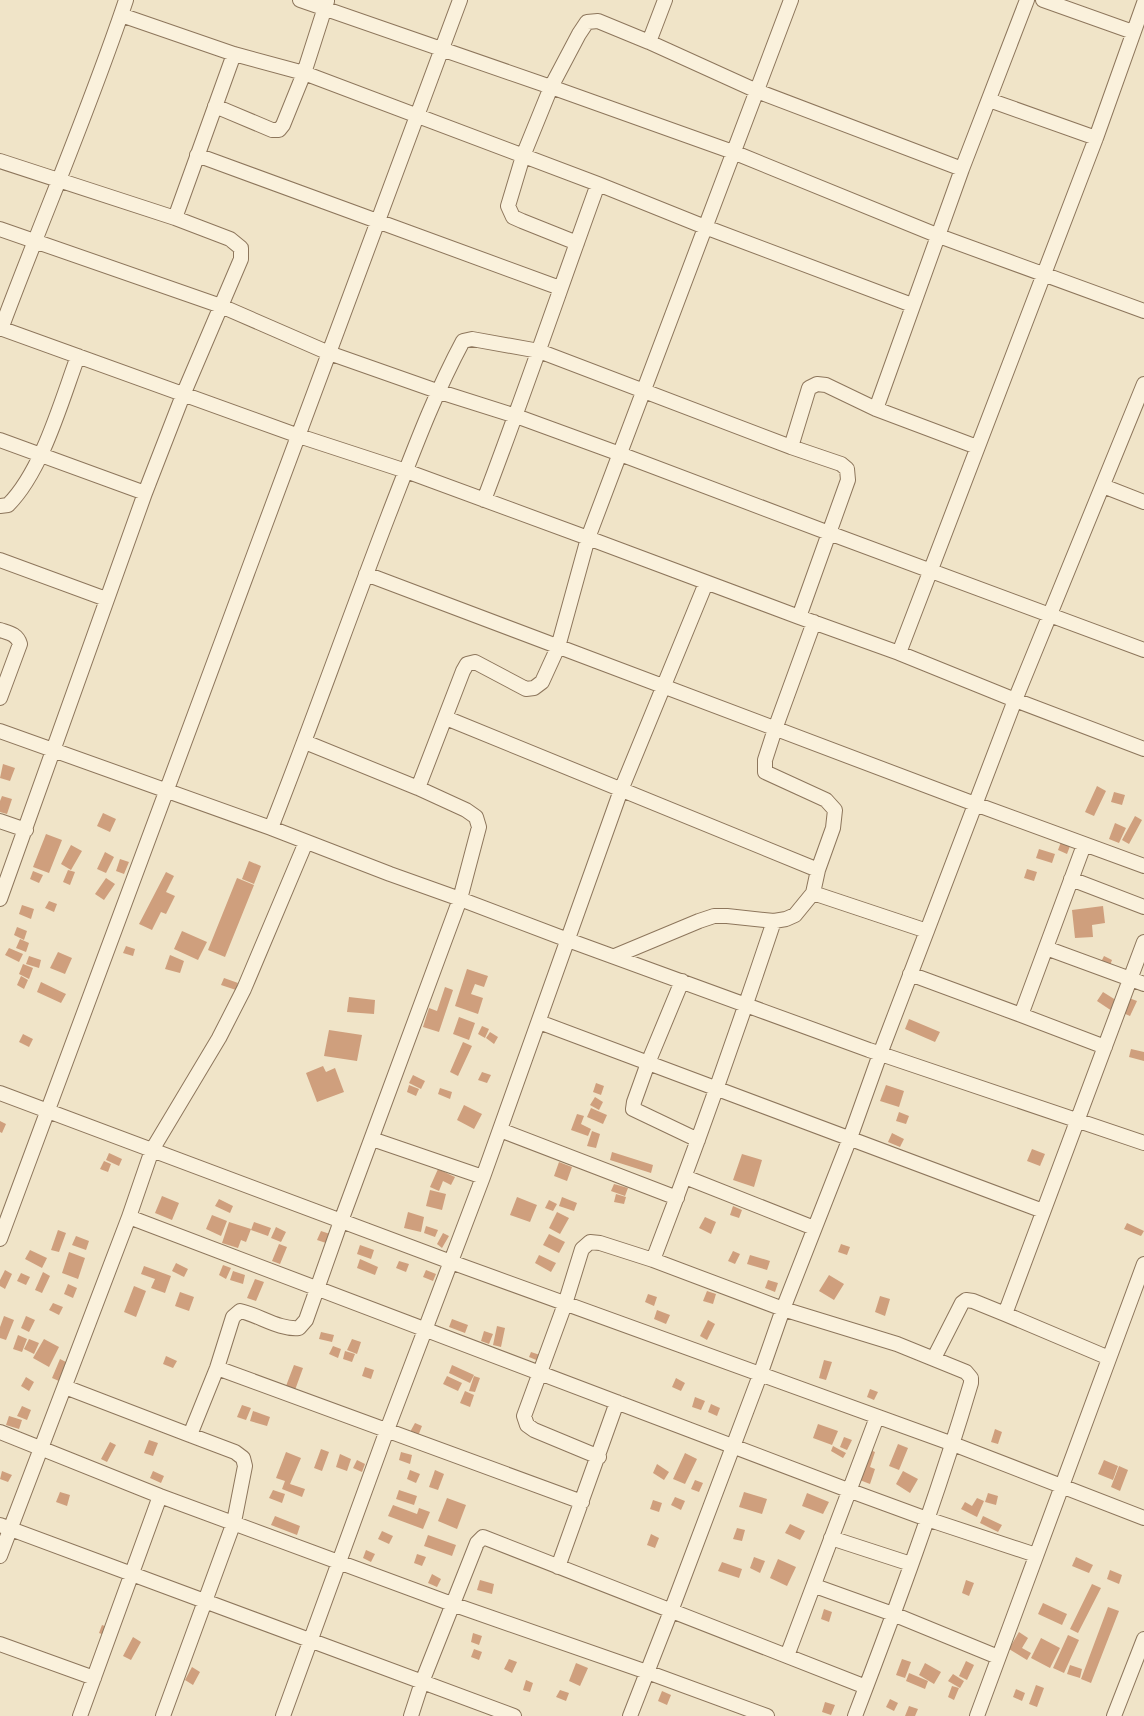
<svg xmlns="http://www.w3.org/2000/svg" width="1144" height="1716" font-family="'PT Serif',serif">
	<style>
		.building { fill: #cf9f7d }
		.lines { fill: none; stroke-linecap: round; stroke-linejoin: round }
		.street-casing { stroke: #8d765c; stroke-width: 16 }
		.street { stroke: #faf1dc; stroke-width: 14 }
	</style>
	<rect width="100%" height="100%" fill="#f0e4c8"/>
	<!-- building -->
	<path class="building" d="M3,764L15,768L10,781L0,778Z
		M1097,786L1106,791L1094,816L1085,812Z
		M1114,792L1125,795L1122,805L1111,802Z
		M2,796L12,799L7,814L0,812V801Z
		M103,813L116,819L110,832L97,826Z
		M1135,816L1142,820L1129,844L1122,840Z
		M1115,823L1126,828L1119,843L1109,839Z
		M46,834L62,840L49,873L33,867Z
		M1061,842L1070,846L1067,854L1058,850Z
		M71,845L82,851L71,870L61,864Z
		M1039,849L1055,854L1052,863L1036,858Z
		M105,852L114,857L106,873L97,869Z
		M120,859L129,862L124,874L116,871Z
		M249,861L261,866L254,884L242,879Z
		M1027,869L1037,872L1034,881L1024,878Z
		M68,870L75,872L70,885L63,882Z
		M33,871L43,875L39,883L30,879Z
		M166,872L174,876L166,892L175,896L166,914L161,912L152,930L139,924Z
		M106,878L115,884L104,900L95,894Z
		M237,878L254,885L225,957L208,950Z
		M49,901L57,904L54,912L45,908Z
		M22,905L34,909L31,919L19,914Z
		M1103,906L1105,923L1092,925L1093,937L1075,938L1072,910Z
		M17,927L27,931L24,940L14,935Z
		M182,931L207,942L198,960L174,949Z
		M20,939L29,943L26,952L16,948Z
		M126,946L135,949L133,956L123,953Z
		M9,948L23,954L19,962L5,955Z
		M58,952L72,958L65,974L50,968Z
		M170,955L184,961L180,973L165,969Z
		M29,956L41,960L39,968L26,964Z
		M1104,956L1112,960L1109,968L1100,964Z
		M23,964L33,968L29,979L19,974Z
		M467,969L488,976L484,987L475,984L471,994L483,998L478,1014L455,1006Z
		M21,976L28,980L24,989L17,985Z
		M224,978L238,983L236,990L221,985Z
		M41,982L66,994L61,1003L37,992Z
		M445,987L453,990L439,1032L423,1027L429,1008L437,1011Z
		M1103,992L1119,1002L1112,1011L1097,1001Z
		M349,997L375,1000L374,1014L347,1012Z
		M1129,998L1137,1001L1130,1016L1123,1013Z
		M459,1017L475,1023L469,1040L453,1034Z
		M909,1019L940,1032L935,1042L905,1029Z
		M482,1026L489,1029L485,1038L478,1034Z
		M329,1030L362,1035L357,1061L324,1056Z
		M490,1032L498,1037L494,1044L486,1038Z
		M23,1034L33,1039L29,1047L19,1042Z
		M463,1042L472,1046L458,1076L450,1072Z
		M1131,1049L1144,1052V1061L1129,1057Z
		M323,1066L326,1072L335,1068L344,1092L317,1102L306,1073Z
		M482,1072L491,1075L487,1083L478,1080Z
		M413,1075L425,1081L421,1089L409,1083Z
		M596,1083L604,1086L601,1095L593,1092Z
		M409,1085L419,1089L416,1096L407,1092Z
		M886,1085L904,1091L899,1107L880,1101Z
		M440,1088L452,1092L450,1099L438,1094Z
		M595,1097L603,1102L599,1110L590,1105Z
		M464,1105L482,1114L474,1129L457,1120Z
		M591,1108L607,1115L603,1124L587,1117Z
		M899,1112L909,1116L906,1124L896,1121Z
		M577,1114L584,1116L581,1124L591,1129L588,1136L571,1130Z
		M0,1121L6,1124L2,1133L0,1132Z
		M592,1131L600,1134L596,1148L587,1146Z
		M892,1133L904,1139L900,1147L888,1142Z
		M1032,1149L1045,1154L1040,1166L1027,1161Z
		M612,1152L653,1165L651,1173L610,1160Z
		M109,1153L122,1159L119,1166L106,1160Z
		M742,1154L762,1160L754,1187L733,1180Z
		M104,1161L111,1164L108,1172L100,1169Z
		M559,1162L572,1167L567,1181L554,1176Z
		M438,1169L455,1177L451,1185L443,1181L439,1191L430,1187Z
		M614,1184L628,1188L625,1196L611,1191Z
		M430,1190L446,1194L442,1210L426,1206Z
		M616,1194L626,1197L624,1204L614,1202Z
		M162,1196L179,1203L172,1220L155,1213Z
		M517,1197L537,1205L530,1222L510,1215Z
		M562,1197L577,1203L574,1211L559,1206Z
		M219,1199L233,1206L230,1213L215,1206Z
		M549,1200L557,1204L553,1211L545,1208Z
		M733,1206L742,1210L739,1218L730,1215Z
		M408,1212L424,1217L421,1232L404,1228Z
		M557,1212L569,1218L560,1234L549,1228Z
		M212,1215L227,1221L221,1236L206,1229Z
		M705,1217L716,1222L711,1234L699,1228Z
		M229,1222L251,1229L246,1242L241,1240L238,1248L222,1243Z
		M254,1222L271,1228L268,1236L251,1230Z
		M1127,1223L1144,1231L1141,1236L1124,1229Z
		M426,1226L438,1230L435,1237L424,1233Z
		M276,1227L286,1232L281,1242L271,1238Z
		M58,1230L66,1233L59,1252L51,1250Z
		M321,1231L330,1234L326,1243L317,1240Z
		M443,1233L449,1236L442,1248L437,1244Z
		M549,1234L565,1242L559,1253L543,1245Z
		M76,1236L89,1241L86,1250L72,1245Z
		M279,1244L287,1247L280,1264L272,1261Z
		M841,1244L850,1247L847,1255L838,1252Z
		M360,1245L374,1250L371,1259L357,1254Z
		M30,1250L47,1258L42,1268L25,1259Z
		M733,1251L740,1254L735,1264L728,1261Z
		M69,1252L85,1258L78,1279L62,1273Z
		M539,1255L556,1263L551,1272L535,1263Z
		M750,1255L770,1261L767,1270L747,1264Z
		M360,1259L378,1267L375,1275L357,1268Z
		M399,1261L409,1264L406,1272L396,1268Z
		M176,1263L188,1269L184,1277L172,1271Z
		M223,1265L231,1268L226,1279L219,1275Z
		M144,1266L171,1276L165,1293L151,1288L155,1279L141,1274Z
		M5,1270L12,1274L5,1289L0,1286V1280Z
		M426,1270L436,1274L433,1281L423,1277Z
		M233,1271L245,1275L243,1284L230,1280Z
		M43,1272L50,1276L42,1293L35,1290Z
		M21,1273L30,1277L26,1285L17,1281Z
		M829,1275L844,1284L834,1300L819,1291Z
		M255,1279L264,1282L256,1301L247,1298Z
		M768,1280L778,1283L775,1292L765,1288Z
		M68,1284L77,1288L73,1298L64,1294Z
		M134,1286L146,1291L136,1317L124,1312Z
		M707,1291L716,1294L713,1304L703,1301Z
		M180,1292L194,1297L189,1311L175,1306Z
		M648,1294L657,1297L654,1306L645,1302Z
		M880,1296L890,1299L885,1316L875,1312Z
		M53,1303L63,1307L59,1315L49,1310Z
		M657,1310L670,1315L666,1324L654,1319Z
		M4,1316L14,1320L6,1340L0,1338V1327Z
		M26,1316L35,1320L29,1332L21,1328Z
		M452,1319L468,1325L465,1333L449,1327Z
		M708,1320L715,1324L707,1340L700,1336Z
		M497,1326L505,1328L501,1347L493,1345Z
		M484,1331L493,1334L489,1344L481,1341Z
		M321,1332L334,1335L332,1342L319,1339Z
		M18,1335L27,1339L22,1352L13,1349Z
		M29,1339L39,1343L34,1354L24,1349Z
		M44,1339L59,1347L49,1367L33,1358Z
		M352,1339L361,1342L357,1354L347,1350Z
		M333,1346L341,1349L338,1358L329,1354Z
		M345,1351L355,1354L352,1362L343,1359Z
		M531,1352L543,1356L541,1362L529,1357Z
		M166,1356L177,1361L173,1368L163,1364Z
		M60,1359L68,1363L59,1381L52,1378Z
		M824,1360L832,1362L826,1380L819,1378Z
		M294,1365L303,1368L295,1390L286,1386Z
		M452,1365L474,1375L470,1383L449,1373Z
		M365,1367L374,1370L371,1379L362,1376Z
		M447,1376L462,1383L458,1391L443,1384Z
		M474,1376L480,1378L475,1392L469,1391Z
		M26,1377L34,1382L29,1391L21,1386Z
		M676,1378L685,1383L681,1391L672,1387Z
		M870,1389L878,1392L874,1400L867,1397Z
		M465,1391L474,1395L470,1407L460,1403Z
		M695,1397L705,1401L701,1410L692,1407Z
		M711,1404L720,1408L717,1416L708,1412Z
		M242,1405L251,1408L246,1420L237,1417Z
		M22,1406L31,1410L27,1420L17,1416Z
		M253,1411L270,1417L267,1426L250,1421Z
		M9,1416L22,1420L19,1429L6,1425Z
		M415,1423L422,1426L418,1436L410,1432Z
		M818,1424L838,1431L832,1445L813,1438Z
		M995,1429L1002,1432L998,1444L991,1442Z
		M844,1437L852,1440L847,1450L840,1447Z
		M149,1440L158,1443L153,1456L144,1453Z
		M110,1442L116,1445L107,1462L101,1459Z
		M898,1444L908,1448L899,1470L889,1466Z
		M833,1446L846,1453L843,1458L831,1451Z
		M863,1447L875,1452L870,1467L875,1469L870,1484L852,1477Z
		M321,1449L329,1452L322,1471L314,1468Z
		M286,1452L301,1458L290,1484L305,1489L302,1497L282,1489L285,1481L276,1478Z
		M401,1452L412,1455L410,1464L399,1460Z
		M685,1453L697,1459L685,1484L673,1479Z
		M340,1454L351,1459L347,1471L336,1467Z
		M357,1460L365,1464L362,1472L353,1468Z
		M1104,1460L1118,1466L1113,1480L1098,1474Z
		M657,1464L669,1472L664,1480L653,1473Z
		M1119,1466L1128,1470L1120,1491L1111,1487Z
		M410,1470L420,1474L416,1483L407,1479Z
		M435,1470L444,1474L438,1490L429,1487Z
		M2,1471L12,1475L8,1482L0,1479Z
		M153,1471L164,1476L161,1483L150,1478Z
		M903,1471L918,1479L910,1493L896,1484Z
		M695,1480L703,1483L699,1492L691,1489Z
		M273,1490L285,1494L282,1503L269,1498Z
		M399,1490L417,1496L414,1505L396,1499Z
		M60,1492L70,1495L67,1506L56,1502Z
		M744,1492L767,1499L762,1514L739,1507Z
		M807,1493L829,1502L823,1514L802,1506Z
		M988,1493L998,1496L996,1505L985,1502Z
		M675,1497L685,1501L681,1510L671,1505Z
		M447,1498L466,1505L457,1529L438,1521Z
		M977,1498L984,1501L977,1517L961,1509L965,1502L972,1506Z
		M653,1500L662,1503L659,1512L650,1509Z
		M393,1505L417,1514L419,1508L430,1512L423,1529L388,1516Z
		M275,1516L300,1526L297,1535L271,1525Z
		M983,1516L1002,1525L998,1532L980,1523Z
		M790,1524L805,1531L800,1540L785,1533Z
		M737,1528L745,1530L742,1541L733,1539Z
		M382,1531L393,1536L389,1544L378,1539Z
		M651,1534L659,1538L655,1548L647,1545Z
		M428,1535L456,1545L452,1556L424,1546Z
		M366,1550L375,1554L371,1562L363,1558Z
		M417,1554L426,1557L422,1566L414,1563Z
		M754,1557L765,1561L760,1573L750,1568Z
		M1076,1557L1093,1565L1089,1573L1072,1566Z
		M778,1559L796,1567L787,1586L770,1578Z
		M722,1562L742,1569L739,1578L718,1571Z
		M1110,1570L1122,1575L1119,1584L1107,1579Z
		M432,1574L441,1579L437,1587L428,1583Z
		M480,1580L494,1584L492,1594L477,1590Z
		M966,1580L974,1583L969,1596L962,1593Z
		M1092,1584L1101,1588L1078,1633L1070,1629Z
		M1043,1603L1067,1614L1062,1625L1038,1614Z
		M1108,1607L1119,1611L1091,1683L1081,1679Z
		M824,1609L832,1612L829,1622L821,1619Z
		M102,1625L110,1628L107,1636L99,1633Z
		M1019,1632L1028,1638L1022,1648L1031,1653L1027,1660L1009,1649Z
		M473,1633L482,1636L479,1645L471,1642Z
		M1068,1635L1079,1640L1064,1673L1053,1668Z
		M133,1637L141,1642L131,1660L123,1656Z
		M1041,1638L1060,1648L1050,1668L1031,1658Z
		M474,1649L482,1652L479,1660L471,1657Z
		M509,1659L517,1662L512,1673L504,1669Z
		M902,1659L911,1662L905,1678L896,1675Z
		M966,1661L974,1665L967,1680L959,1676Z
		M576,1663L588,1668L580,1686L569,1681Z
		M925,1663L941,1672L934,1684L919,1675Z
		M1070,1665L1082,1669L1080,1678L1067,1674Z
		M192,1667L200,1672L193,1685L185,1680Z
		M909,1673L928,1681L925,1689L906,1681Z
		M953,1674L964,1681L960,1688L948,1681Z
		M526,1680L533,1683L530,1692L523,1690Z
		M1036,1685L1044,1688L1037,1707L1029,1704Z
		M952,1686L959,1688L954,1700L948,1697Z
		M1016,1689L1025,1693L1022,1701L1013,1697Z
		M560,1690L569,1693L566,1701L556,1697Z
		M662,1691L671,1695L667,1705L658,1701Z
		M890,1699L898,1703L894,1711L886,1707Z
		M825,1702L835,1705L831,1715L822,1712Z
		M909,1706L918,1709L915,1716H905Z"/>
	<g class="lines">
		<defs>
			<path id="street" d="M300,0L551,87L733,152L939,236L1144,311
				M1043,0L1133,32
				M121,15L234,54L304,73L598,184L705,227L912,305
				M649,42L665,0
				M989,100L1096,138
				M215,106L272,130H279L283,125L304,73L327,1
				M197,155L560,288
				M0,161L175,218L230,239L241,248V259L183,395L145,493L0,899
				M175,218L234,54
				M0,229L221,306L329,353L437,391L516,416L620,454L829,533L1144,650
				M577,243L522,221L513,217L508,206L523,156L551,87L579,34L587,22L598,21L649,42L757,91L962,169
				M0,328L299,436L406,471L588,538L799,617L899,653L1015,700L1144,749
				M1,329C42,219 89,111 126,0
				M876,409L962,169L1027,0
				M0,440L145,493
				M791,447L809,388L817,384L826,385L876,409L977,447
				M1103,486L1144,502
				M484,500C524,395 560,289 598,184
				M0,506L8,505C42,471 61,402 78,356
				M0,560L106,599
				M366,574L975,804L1144,866
				M0,630C9,633 17,634 20,644L0,698
				M899,653L1096,138L1144,3
				M446,718L818,870
				M0,731L271,828L390,874L460,899L568,940L869,1050L1144,1143
				M418,788L463,671L467,664L475,662L526,689L534,688L542,682L558,647L588,538L791,0
				M0,821L26,830
				M271,828C312,724 349,618 389,514C412,455 433,397 463,341L472,339L539,351L791,447L841,464L847,469L848,480L799,617
				M1084,845L1021,1015L1105,1047
				M1071,879L1144,907
				M813,893L927,931
				M1046,948L1144,984
				M615,956L699,921L714,916H727L774,921L786,919L795,915L813,893L818,870L833,828L835,810L826,800L765,772V760L775,729L814,622
				M910,974L1021,1015
				M682,981L648,1063L634,1102L633,1109L698,1140
				M539,1022L1043,1211
				M0,1093L451,1262L953,1444L1144,1518
				M500,1130L677,1198
				M372,1139L483,1177
				M685,1177L814,1228
				M129,1217L848,1490L927,1519L1036,1555
				M0,1239L460,0
				M653,1260C696,1148 736,1035 774,921
				M1005,1314L1144,942
				M934,1358L962,1303L966,1300L973,1301L1005,1314L1109,1358
				M217,1368L582,1502
				M65,1387L190,1435
				M0,1432L160,1496L452,1604L647,1672L767,1716
				M599,1457L534,1430L527,1425L524,1416L565,1304L582,1249L590,1242L600,1243L653,1260L783,1309L897,1344L966,1372L971,1378V1383C938,1495 897,1606 855,1716
				M0,1525L514,1716
				M831,1538L911,1564
				M0,1556L129,1217L152,1150L219,1038L244,989L306,842
				M558,1567L617,1402
				M815,1586L893,1614L998,1657
				M0,1644L94,1678
				M787,1656L877,1417
				M80,1716L160,1496
				M163,1716L234,1522L245,1466L243,1458L235,1452L190,1435L217,1368L233,1317L240,1311C259,1315 279,1330 299,1328L306,1320L341,1221L460,899L479,827L476,817L466,810L418,788L305,742
				M283,1716L387,1430L483,1177L621,790L706,583
				M411,1716L422,1682L477,1543L483,1537L866,1687
				M630,1716L671,1611L760,1375L783,1309L850,1138L880,1054L1015,700L1144,384
				M977,1716L1144,1264
				M1114,1716L1144,1639"/>
		</defs>
		<!-- street casing -->
		<use href="#street" class="street-casing"/>
		<!-- street -->
		<use href="#street" class="street"/>
	</g>
</svg>
